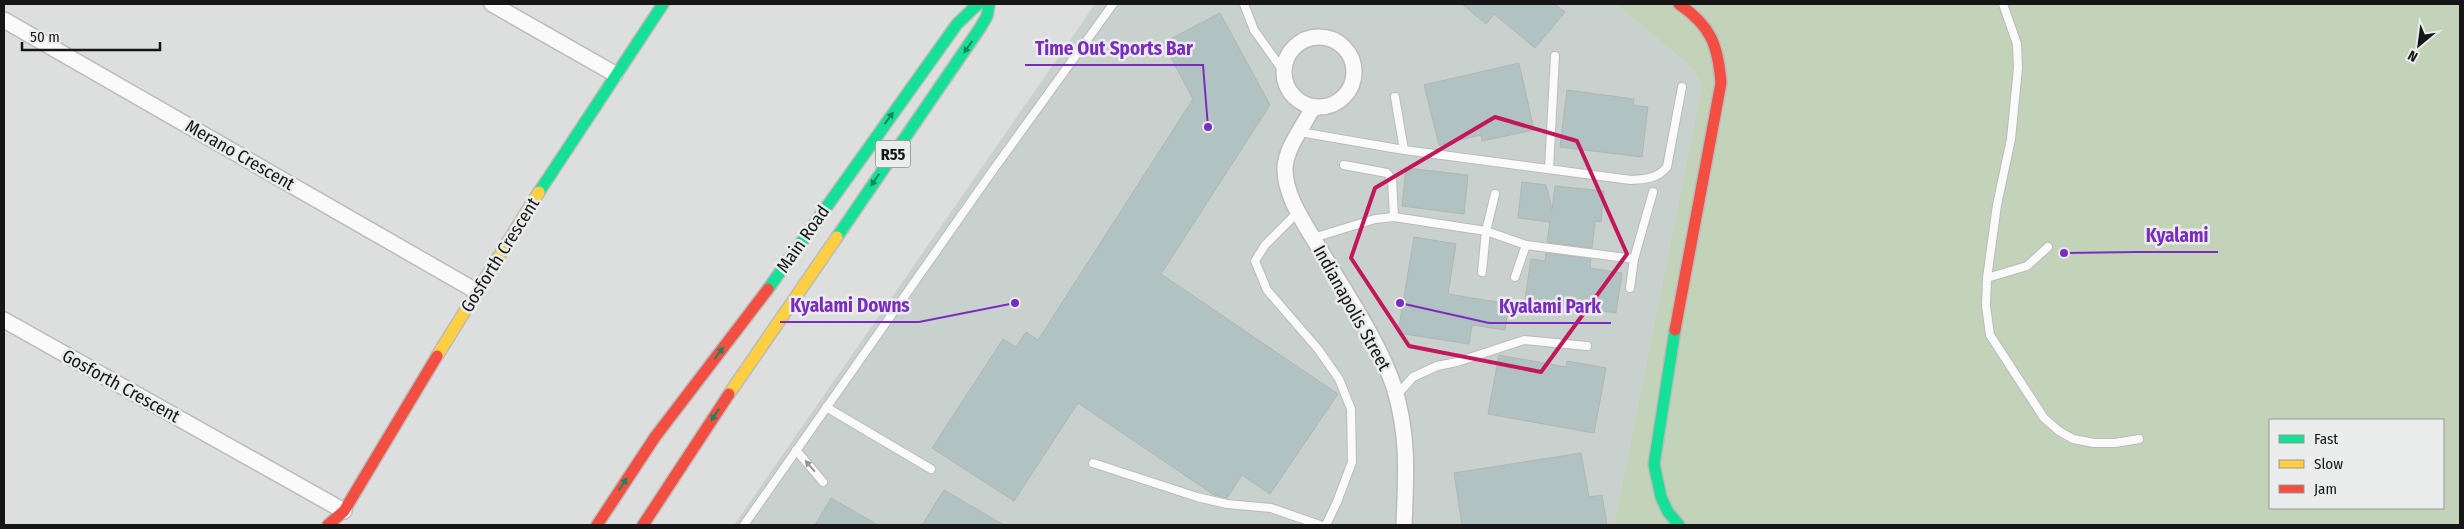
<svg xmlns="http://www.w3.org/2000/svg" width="2464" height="529" font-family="'Fira Sans Condensed',sans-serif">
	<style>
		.built { fill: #c9d1ce }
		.green { fill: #c2d3b9; fill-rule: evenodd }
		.building { fill: #b0c2c2; stroke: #b3b4b4 }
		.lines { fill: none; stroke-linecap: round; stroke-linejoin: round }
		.lane-casing { stroke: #babbba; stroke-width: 10 }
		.street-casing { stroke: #babbba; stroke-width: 18 }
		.fast-casing { stroke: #babbba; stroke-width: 14 }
		.slow-casing { stroke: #babbba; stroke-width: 14 }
		.jam-casing { stroke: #babbba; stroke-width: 14 }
		.lane { stroke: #fafafa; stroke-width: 8 }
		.street { stroke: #fafafa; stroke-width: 15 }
		.fast { stroke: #16e098; stroke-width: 11 }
		.slow { stroke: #ffcf43; stroke-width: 11 }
		.jam { stroke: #f24e42; stroke-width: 11 }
		.oneway { fill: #16855d }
		.oneway2 { fill: #939393 }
		.marked { fill: none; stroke: #c2185b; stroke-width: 4; stroke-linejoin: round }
		.labels { text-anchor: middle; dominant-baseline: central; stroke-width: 5; stroke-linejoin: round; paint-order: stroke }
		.shield { fill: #eaedec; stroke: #555656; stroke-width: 1 }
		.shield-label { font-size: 16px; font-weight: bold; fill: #151615 }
		.street-label { font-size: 18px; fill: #151615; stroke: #eaedec }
		.leader { fill: none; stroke: #7b2cbf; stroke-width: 2 }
		.callout-dot { fill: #7b2cbf; stroke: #eaedec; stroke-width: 2 }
		.callout-label { font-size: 19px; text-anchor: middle; font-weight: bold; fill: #7b2cbf; stroke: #eaedec; stroke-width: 5; stroke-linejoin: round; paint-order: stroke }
	</style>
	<rect width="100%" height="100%" fill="#dddfde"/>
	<!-- built -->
	<path class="built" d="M1095,4H1616L1692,68L1702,85L1614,525H734Z"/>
	<!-- green -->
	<path class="green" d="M1616,4H2460V525H1614L1702,85L1692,68ZM2270,420H2443V508H2270Z"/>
	<!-- building -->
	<path class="building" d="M1462,4H1554L1565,12L1535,48L1494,14L1486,24Z
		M1220,13L1270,105L1161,274L1338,394L1270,494L1242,475L1227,498L1214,495L1078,403L1014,501L932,448L1003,339L1016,347L1026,332L1038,340L1193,99L1163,43Z
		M1519,63L1534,130L1482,141L1481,135L1439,145L1424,85Z
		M1567,90L1634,99L1633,105L1648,107L1642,157L1560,147Z
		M1406,168L1468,175L1464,214L1402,206Z
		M1522,182L1546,185L1552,210L1555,186L1604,191L1601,222L1595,221L1592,248L1547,242L1550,222L1518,218Z
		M1414,237L1456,244L1448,294L1509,304L1505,330L1472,325L1469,344L1398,333Z
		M1546,253L1591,259L1590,268L1622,273L1616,313L1525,299L1531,259L1545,261Z
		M1499,355L1566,367L1567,361L1606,368L1594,433L1488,414Z
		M1581,453L1589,497L1602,495L1607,525H1462L1454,473Z
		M944,490L1004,525H922Z
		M831,498L878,525H815Z"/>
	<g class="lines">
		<defs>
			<path id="lane" d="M1244,4L1254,30L1284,72
				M2003,4L2017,44L2018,68L2011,139L1997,205L1987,278L1986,306L1990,335L2044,418L2059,431L2073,439L2094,443H2115L2139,439
				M1395,97L1404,150
				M1300,132L1404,150L1631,180C1646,179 1657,179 1667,167L1682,87
				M1344,165L1387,173L1392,179L1394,217
				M1549,169L1555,56
				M1298,212L1265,245L1255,261L1267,290L1318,349L1339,379L1351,409L1352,462L1337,502L1326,525
				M1313,238L1375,219L1394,217L1486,231L1526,245L1634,259L1653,192
				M1482,272L1486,231L1495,194
				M1515,277L1526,245
				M1987,278L2027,266L2048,247
				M1630,288L1634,259
				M1396,396L1413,377L1437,366L1457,362L1524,340L1587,346
				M826,407L931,469
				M796,450L823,482
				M1093,463L1197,497L1227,504L1271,508L1320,525
				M744,525L991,173L1113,4"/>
			<path id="street" d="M492,4L615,74
				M4,20L476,291
				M1284 72a35 35 0 1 1 70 0a35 35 0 1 1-70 0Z
				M1319,107L1312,109C1303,127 1287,146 1285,167C1284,194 1303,221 1316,243C1341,286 1379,341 1394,387C1409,436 1406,475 1404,525
				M4,320L344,511"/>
			<path id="fast" d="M539,192L663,4
				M837,237L980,28L987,16L989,4
				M768,289L957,24L978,4
				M1675,330L1654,464L1661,497L1668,512L1679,525"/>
			<path id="slow" d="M437,356L539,192
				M729,394L837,237"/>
			<path id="jam" d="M1675,330L1721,83C1718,45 1711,26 1679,4
				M328,525L344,511L437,356
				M597,525L655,437L768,289
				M643,525L729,394"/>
		</defs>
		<!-- lane casing -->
		<use href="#lane" class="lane-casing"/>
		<!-- street casing -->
		<use href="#street" class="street-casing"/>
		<!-- fast casing -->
		<use href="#fast" class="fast-casing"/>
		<!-- slow casing -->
		<use href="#slow" class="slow-casing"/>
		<!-- jam casing -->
		<use href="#jam" class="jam-casing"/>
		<!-- lane -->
		<use href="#lane" class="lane"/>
		<!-- street -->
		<use href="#street" class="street"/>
		<!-- fast -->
		<use href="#fast" class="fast"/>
		<!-- slow -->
		<use href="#slow" class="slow"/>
		<!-- jam -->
		<use href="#jam" class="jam"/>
	</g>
	<!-- one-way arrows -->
	<defs><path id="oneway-solid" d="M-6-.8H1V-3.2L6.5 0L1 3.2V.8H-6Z" transform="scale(1.25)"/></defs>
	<g class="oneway">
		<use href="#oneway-solid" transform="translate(968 47) rotate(125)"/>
		<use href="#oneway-solid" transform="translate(889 118) rotate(-54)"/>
		<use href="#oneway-solid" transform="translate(875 180) rotate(124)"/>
		<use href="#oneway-solid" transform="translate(719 353) rotate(-53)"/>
		<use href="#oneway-solid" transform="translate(715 415) rotate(124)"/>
		<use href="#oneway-solid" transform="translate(623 484) rotate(-56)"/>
	</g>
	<use class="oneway2" href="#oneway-solid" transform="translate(810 466) rotate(-131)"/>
	<!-- marked area -->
	<path class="marked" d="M1495,117L1577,141L1627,254L1541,372L1409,346L1351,258L1375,188Z"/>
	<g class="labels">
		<!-- shield labels -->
		<rect class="shield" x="875.5" y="140.5" width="35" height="27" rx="4"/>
		<g class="shield-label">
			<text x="893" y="154">R55</text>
		</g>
		<!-- street labels -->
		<g class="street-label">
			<text transform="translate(240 155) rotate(30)">Merano Crescent</text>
			<text transform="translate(803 239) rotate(-55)">Main Road</text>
			<text transform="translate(500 255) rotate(-58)">Gosforth Crescent</text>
			<text transform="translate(1352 308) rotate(61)">Indianapolis Street</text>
			<text transform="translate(121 386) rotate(29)">Gosforth Crescent</text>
		</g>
	</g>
	<!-- callouts -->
	<path class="leader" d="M1208 127L1203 65H1025M2064 253L2136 252H2218M1015 303L919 322H780M1400 303L1489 323H1611"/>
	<g class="callout-dot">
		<circle cx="1208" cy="127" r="5"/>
		<circle cx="2064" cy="253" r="5"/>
		<circle cx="1015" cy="303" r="5"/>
		<circle cx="1400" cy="303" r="5"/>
	</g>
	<g class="callout-label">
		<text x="1114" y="55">Time Out Sports Bar</text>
		<text x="2177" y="242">Kyalami</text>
		<text x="850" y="312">Kyalami Downs</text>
		<text x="1550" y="313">Kyalami Park</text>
	</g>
	<!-- border -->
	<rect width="2464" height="529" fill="none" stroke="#151615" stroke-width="10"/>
	<!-- legend -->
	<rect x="2269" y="419" width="175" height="90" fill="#eaedec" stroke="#959796"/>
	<rect x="2279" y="435" width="25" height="8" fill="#16e098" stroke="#959796"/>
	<text x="2314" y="444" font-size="15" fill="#151615">Fast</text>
	<rect x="2279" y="460" width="25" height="8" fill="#ffcf43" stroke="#959796"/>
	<text x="2314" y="469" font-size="15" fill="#151615">Slow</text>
	<rect x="2279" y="485" width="25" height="8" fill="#f24e42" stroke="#959796"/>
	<text x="2314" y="494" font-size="15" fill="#151615">Jam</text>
	<!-- north arrow -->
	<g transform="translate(2419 45) rotate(209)" stroke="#eaedec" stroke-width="4" paint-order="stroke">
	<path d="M0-4L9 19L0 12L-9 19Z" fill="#151615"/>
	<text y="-8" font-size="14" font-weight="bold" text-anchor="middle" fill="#151615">N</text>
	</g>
	<!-- scale -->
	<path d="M22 42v8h138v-8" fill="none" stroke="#151615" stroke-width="2.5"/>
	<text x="30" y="42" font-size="15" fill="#151615" stroke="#eaedec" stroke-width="4" paint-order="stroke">50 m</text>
</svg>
